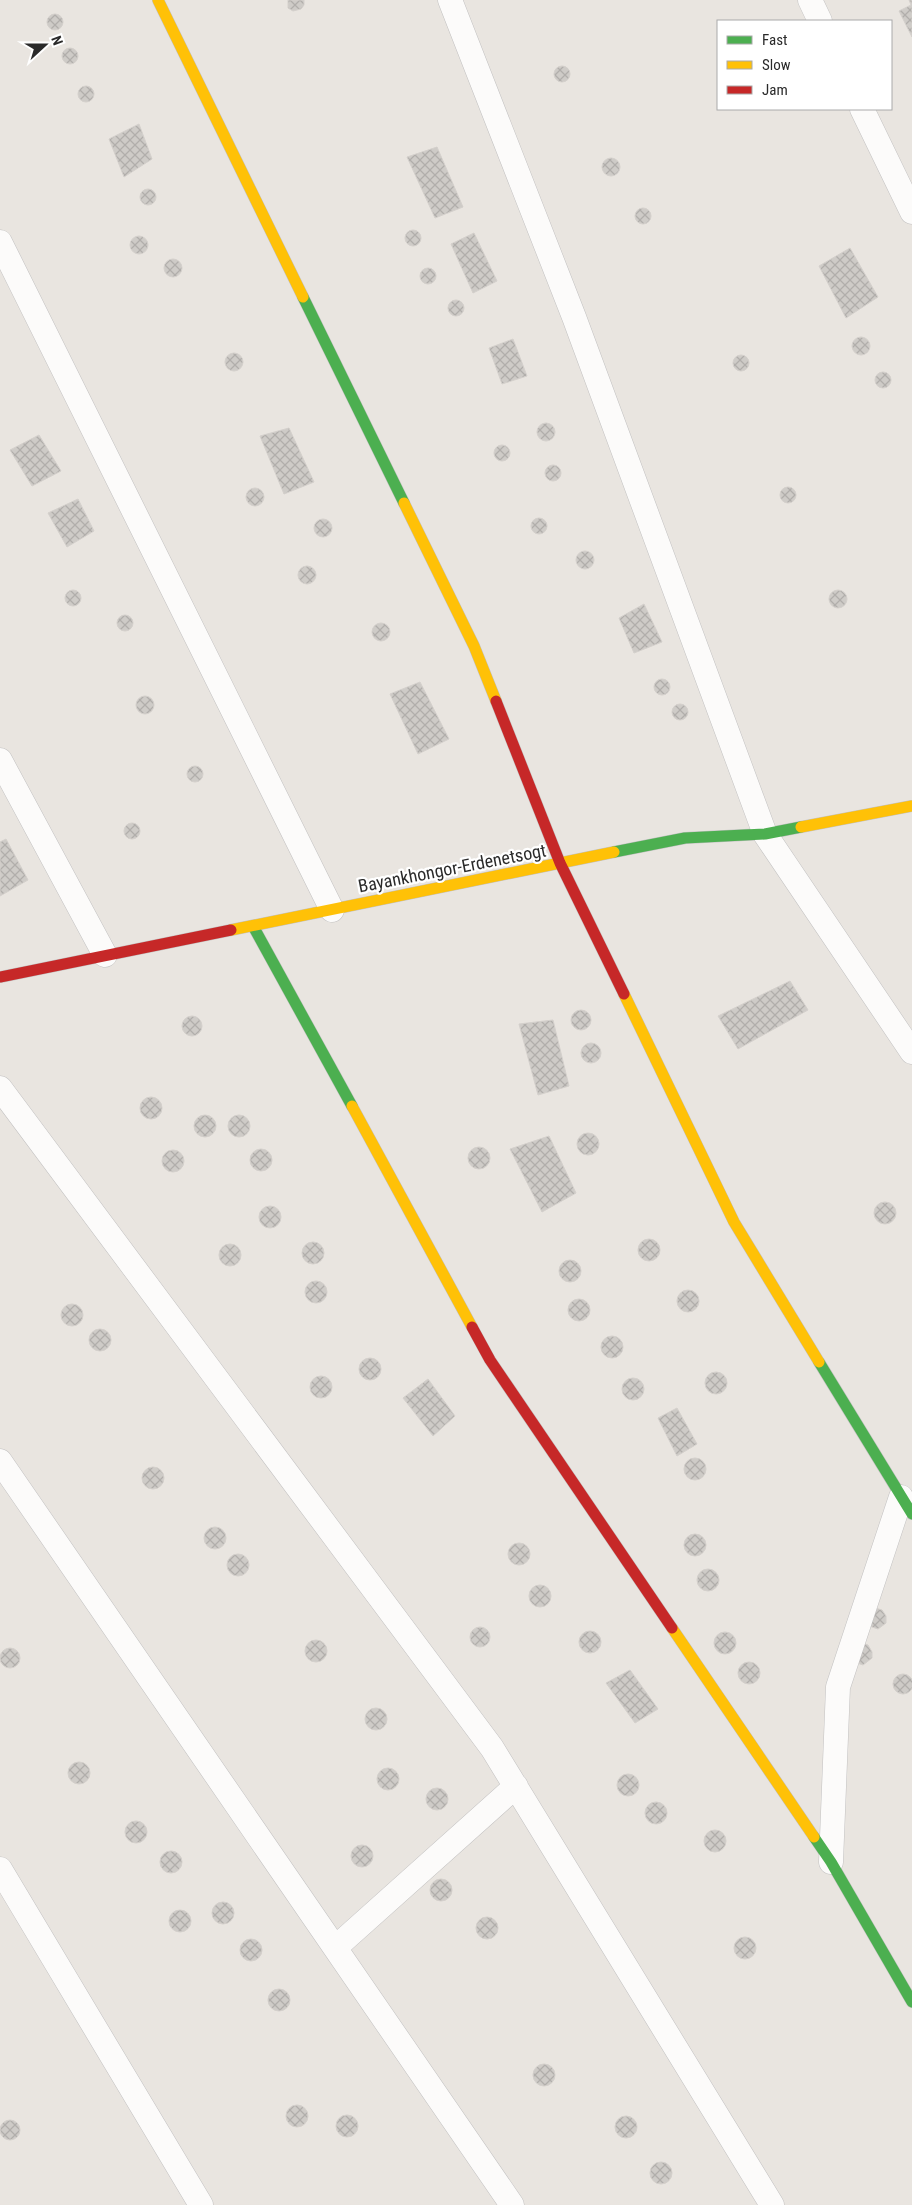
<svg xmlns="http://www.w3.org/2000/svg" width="912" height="2205" font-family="'Roboto Condensed',sans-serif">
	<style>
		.building { fill: url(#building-cross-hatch); stroke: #d4d0cc }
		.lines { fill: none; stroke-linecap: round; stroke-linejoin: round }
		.street-casing { stroke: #c2c1c1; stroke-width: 25 }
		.fast-casing { stroke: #c2c1c1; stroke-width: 12 }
		.slow-casing { stroke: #c2c1c1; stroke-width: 12 }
		.jam-casing { stroke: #c2c1c1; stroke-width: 12 }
		.street { stroke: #fcfbfa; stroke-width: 24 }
		.fast { stroke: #4caf50; stroke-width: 11 }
		.slow { stroke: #ffc107; stroke-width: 11 }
		.jam { stroke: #c62828; stroke-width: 11 }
		.labels { text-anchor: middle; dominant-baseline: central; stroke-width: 4.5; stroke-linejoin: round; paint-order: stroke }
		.street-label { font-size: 18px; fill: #2a2a2a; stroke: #fff }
	</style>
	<defs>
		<pattern id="building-cross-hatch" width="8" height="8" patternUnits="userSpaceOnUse" patternTransform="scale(1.25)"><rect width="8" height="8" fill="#cecbc7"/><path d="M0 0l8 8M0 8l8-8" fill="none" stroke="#b1aeab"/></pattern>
	</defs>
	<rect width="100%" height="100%" fill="#e9e5e0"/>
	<!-- building -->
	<path class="building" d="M288,0H304V5L301,9L293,11L288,8Z
		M909,0H912V37L899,11L911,5Z
		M47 22a8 8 0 1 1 16 0a8 8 0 1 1-16 0Z
		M62 56a8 8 0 1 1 16 0a8 8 0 1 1-16 0Z
		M554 74a8 8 0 1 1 16 0a8 8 0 1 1-16 0Z
		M78 94a8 8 0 1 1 16 0a8 8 0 1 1-16 0Z
		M139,124L152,159L124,177L109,139Z
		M437,147L463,207L435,218L407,157Z
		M602 167a9 9 0 1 1 18 0a9 9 0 1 1-18 0Z
		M140 197a8 8 0 1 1 16 0a8 8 0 1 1-16 0Z
		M635 216a8 8 0 1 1 16 0a8 8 0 1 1-16 0Z
		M405 238a8 8 0 1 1 16 0a8 8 0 1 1-16 0Z
		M474,233L497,281L473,293L451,244Z
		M130 245a9 9 0 1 1 18 0a9 9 0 1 1-18 0Z
		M850,248L878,297L846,318L819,266Z
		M164 268a9 9 0 1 1 18 0a9 9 0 1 1-18 0Z
		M420 276a8 8 0 1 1 16 0a8 8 0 1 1-16 0Z
		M448 308a8 8 0 1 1 16 0a8 8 0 1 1-16 0Z
		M852 346a9 9 0 1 1 18 0a9 9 0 1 1-18 0Z
		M513,339L527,376L502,384L489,348Z
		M225 362a9 9 0 1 1 18 0a9 9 0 1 1-18 0Z
		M733 363a8 8 0 1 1 16 0a8 8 0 1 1-16 0Z
		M875 380a8 8 0 1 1 16 0a8 8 0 1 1-16 0Z
		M537 432a9 9 0 1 1 18 0a9 9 0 1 1-18 0Z
		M289,428L314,482L284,494L260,436Z
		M39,435L61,471L32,486L10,450Z
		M494 453a8 8 0 1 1 16 0a8 8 0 1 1-16 0Z
		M545 473a8 8 0 1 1 16 0a8 8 0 1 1-16 0Z
		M780 495a8 8 0 1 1 16 0a8 8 0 1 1-16 0Z
		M246 497a9 9 0 1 1 18 0a9 9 0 1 1-18 0Z
		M78,499L94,531L67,547L48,513Z
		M531 526a8 8 0 1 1 16 0a8 8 0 1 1-16 0Z
		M314 528a9 9 0 1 1 18 0a9 9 0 1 1-18 0Z
		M576 560a9 9 0 1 1 18 0a9 9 0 1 1-18 0Z
		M298 575a9 9 0 1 1 18 0a9 9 0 1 1-18 0Z
		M65 598a8 8 0 1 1 16 0a8 8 0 1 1-16 0Z
		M829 599a9 9 0 1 1 18 0a9 9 0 1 1-18 0Z
		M644,604L662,642L634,653L619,618Z
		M117 623a8 8 0 1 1 16 0a8 8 0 1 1-16 0Z
		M372 632a9 9 0 1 1 18 0a9 9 0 1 1-18 0Z
		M654 687a8 8 0 1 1 16 0a8 8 0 1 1-16 0Z
		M420,682L449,739L418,754L390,694Z
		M136 705a9 9 0 1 1 18 0a9 9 0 1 1-18 0Z
		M672 712a8 8 0 1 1 16 0a8 8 0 1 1-16 0Z
		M187 774a8 8 0 1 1 16 0a8 8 0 1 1-16 0Z
		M124 831a8 8 0 1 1 16 0a8 8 0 1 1-16 0Z
		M6,839L28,880L0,896V842Z
		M790,981L808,1010L738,1049L718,1016Z
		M571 1020a10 10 0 1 1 20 0a10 10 0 1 1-20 0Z
		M182 1026a10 10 0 1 1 20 0a10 10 0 1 1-20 0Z
		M553,1020L569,1086L538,1095L519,1024Z
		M581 1053a10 10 0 1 1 20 0a10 10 0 1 1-20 0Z
		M140 1108a11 11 0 1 1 22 0a11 11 0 1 1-22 0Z
		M228 1126a11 11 0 1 1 22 0a11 11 0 1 1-22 0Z
		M194 1126a11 11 0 1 1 22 0a11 11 0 1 1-22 0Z
		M577 1144a11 11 0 1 1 22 0a11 11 0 1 1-22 0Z
		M549,1136L576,1193L542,1212L510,1149Z
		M468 1158a11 11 0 1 1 22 0a11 11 0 1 1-22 0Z
		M250 1160a11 11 0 1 1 22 0a11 11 0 1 1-22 0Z
		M162 1161a11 11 0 1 1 22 0a11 11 0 1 1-22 0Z
		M874 1213a11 11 0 1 1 22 0a11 11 0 1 1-22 0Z
		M259 1217a11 11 0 1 1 22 0a11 11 0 1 1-22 0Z
		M638 1250a11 11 0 1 1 22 0a11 11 0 1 1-22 0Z
		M302 1253a11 11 0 1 1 22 0a11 11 0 1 1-22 0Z
		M219 1255a11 11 0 1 1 22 0a11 11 0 1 1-22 0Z
		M559 1271a11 11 0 1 1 22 0a11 11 0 1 1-22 0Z
		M305 1292a11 11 0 1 1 22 0a11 11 0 1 1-22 0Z
		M677 1301a11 11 0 1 1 22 0a11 11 0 1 1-22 0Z
		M568 1310a11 11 0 1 1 22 0a11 11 0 1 1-22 0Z
		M61 1315a11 11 0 1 1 22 0a11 11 0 1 1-22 0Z
		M89 1340a11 11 0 1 1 22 0a11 11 0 1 1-22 0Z
		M601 1347a11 11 0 1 1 22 0a11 11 0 1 1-22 0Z
		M359 1369a11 11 0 1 1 22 0a11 11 0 1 1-22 0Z
		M705 1383a11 11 0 1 1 22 0a11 11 0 1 1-22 0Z
		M310 1387a11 11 0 1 1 22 0a11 11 0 1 1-22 0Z
		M622 1389a11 11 0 1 1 22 0a11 11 0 1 1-22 0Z
		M428,1379L455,1416L433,1436L403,1398Z
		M677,1408L697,1444L677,1456L658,1418Z
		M684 1469a11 11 0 1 1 22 0a11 11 0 1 1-22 0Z
		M142 1478a11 11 0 1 1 22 0a11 11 0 1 1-22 0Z
		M204 1538a11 11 0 1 1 22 0a11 11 0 1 1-22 0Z
		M684 1545a11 11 0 1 1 22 0a11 11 0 1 1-22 0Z
		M508 1554a11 11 0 1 1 22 0a11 11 0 1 1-22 0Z
		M227 1565a11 11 0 1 1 22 0a11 11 0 1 1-22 0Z
		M697 1580a11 11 0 1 1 22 0a11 11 0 1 1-22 0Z
		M529 1596a11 11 0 1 1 22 0a11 11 0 1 1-22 0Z
		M875,1608L882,1610L886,1616V1623L878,1629L869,1626Z
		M470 1637a10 10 0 1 1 20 0a10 10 0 1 1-20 0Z
		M579 1642a11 11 0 1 1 22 0a11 11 0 1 1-22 0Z
		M714 1643a11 11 0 1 1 22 0a11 11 0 1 1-22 0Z
		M305 1651a11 11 0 1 1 22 0a11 11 0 1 1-22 0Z
		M862,1643L868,1645L872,1652V1658L863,1665L857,1663Z
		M0 1658a10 10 0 1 1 20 0a10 10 0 1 1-20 0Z
		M738 1673a11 11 0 1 1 22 0a11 11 0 1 1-22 0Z
		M630,1670L658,1709L635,1723L606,1683Z
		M893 1684a10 10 0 1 1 20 0a10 10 0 1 1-20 0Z
		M365 1719a11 11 0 1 1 22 0a11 11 0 1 1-22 0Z
		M68 1773a11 11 0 1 1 22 0a11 11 0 1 1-22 0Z
		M377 1779a11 11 0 1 1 22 0a11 11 0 1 1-22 0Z
		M617 1785a11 11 0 1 1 22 0a11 11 0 1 1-22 0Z
		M426 1799a11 11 0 1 1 22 0a11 11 0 1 1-22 0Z
		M645 1813a11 11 0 1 1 22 0a11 11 0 1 1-22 0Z
		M125 1832a11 11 0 1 1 22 0a11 11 0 1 1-22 0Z
		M704 1841a11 11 0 1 1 22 0a11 11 0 1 1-22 0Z
		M351 1856a11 11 0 1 1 22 0a11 11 0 1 1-22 0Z
		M160 1862a11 11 0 1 1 22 0a11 11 0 1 1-22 0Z
		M430 1890a11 11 0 1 1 22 0a11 11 0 1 1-22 0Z
		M212 1913a11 11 0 1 1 22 0a11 11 0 1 1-22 0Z
		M169 1921a11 11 0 1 1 22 0a11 11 0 1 1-22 0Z
		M476 1928a11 11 0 1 1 22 0a11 11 0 1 1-22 0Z
		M734 1948a11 11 0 1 1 22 0a11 11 0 1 1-22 0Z
		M240 1950a11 11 0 1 1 22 0a11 11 0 1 1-22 0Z
		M268 2000a11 11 0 1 1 22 0a11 11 0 1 1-22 0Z
		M533 2075a11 11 0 1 1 22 0a11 11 0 1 1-22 0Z
		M286 2116a11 11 0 1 1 22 0a11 11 0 1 1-22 0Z
		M336 2126a11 11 0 1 1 22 0a11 11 0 1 1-22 0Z
		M615 2127a11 11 0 1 1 22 0a11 11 0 1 1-22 0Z
		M0 2130a10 10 0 1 1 20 0a10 10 0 1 1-20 0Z
		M650 2173a11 11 0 1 1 22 0a11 11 0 1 1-22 0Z"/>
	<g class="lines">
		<defs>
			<path id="street" d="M450,0L574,317L765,834L912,1052
				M810,0L820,21
				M862,109L912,212
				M0,242L332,910
				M0,760L105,955
				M0,1088L492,1748L772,2205
				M0,1461L512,2205
				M831,1862L838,1687L901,1497
				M0,1869L201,2205
				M335,1948L516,1786"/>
			<path id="fast" d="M303,297L404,503
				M614,852L685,838L765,834L801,827
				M253,926L352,1106
				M819,1362L912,1514
				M814,1837L831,1862L912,2002"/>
			<path id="slow" d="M158,0L303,297
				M404,503L474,646L496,701
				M801,827L912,806
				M231,930L614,852
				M624,994L734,1222L819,1362
				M352,1106L472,1327
				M672,1628L814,1837"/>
			<path id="jam" d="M496,701L560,863L624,994
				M0,977L231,930
				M472,1327L490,1360L672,1628"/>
		</defs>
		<!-- street casing -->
		<use href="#street" class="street-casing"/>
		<!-- fast casing -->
		<use href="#fast" class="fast-casing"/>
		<!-- slow casing -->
		<use href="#slow" class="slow-casing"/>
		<!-- jam casing -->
		<use href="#jam" class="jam-casing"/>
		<!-- street -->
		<use href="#street" class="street"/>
		<!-- fast -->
		<use href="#fast" class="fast"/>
		<!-- slow -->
		<use href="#slow" class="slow"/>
		<!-- jam -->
		<use href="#jam" class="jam"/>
	</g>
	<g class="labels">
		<!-- street labels -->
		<g class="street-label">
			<text transform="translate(452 868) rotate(-11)">Bayankhongor-Erdenetsogt</text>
		</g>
	</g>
	<!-- legend -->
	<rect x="717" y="20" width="175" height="90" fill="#ffffff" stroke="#aaaaaa"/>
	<rect x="727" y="36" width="25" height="8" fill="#4caf50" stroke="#aaaaaa"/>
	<text x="762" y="45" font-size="15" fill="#2a2a2a">Fast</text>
	<rect x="727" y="61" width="25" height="8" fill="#ffc107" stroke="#aaaaaa"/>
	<text x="762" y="70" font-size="15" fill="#2a2a2a">Slow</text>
	<rect x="727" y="86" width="25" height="8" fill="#c62828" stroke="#aaaaaa"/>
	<text x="762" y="95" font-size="15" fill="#2a2a2a">Jam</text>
	<!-- north arrow -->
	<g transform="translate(45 45) rotate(69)" stroke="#ffffff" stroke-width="4" paint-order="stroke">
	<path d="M0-4L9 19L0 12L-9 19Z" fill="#2a2a2a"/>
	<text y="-8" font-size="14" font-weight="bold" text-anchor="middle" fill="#2a2a2a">N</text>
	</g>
</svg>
